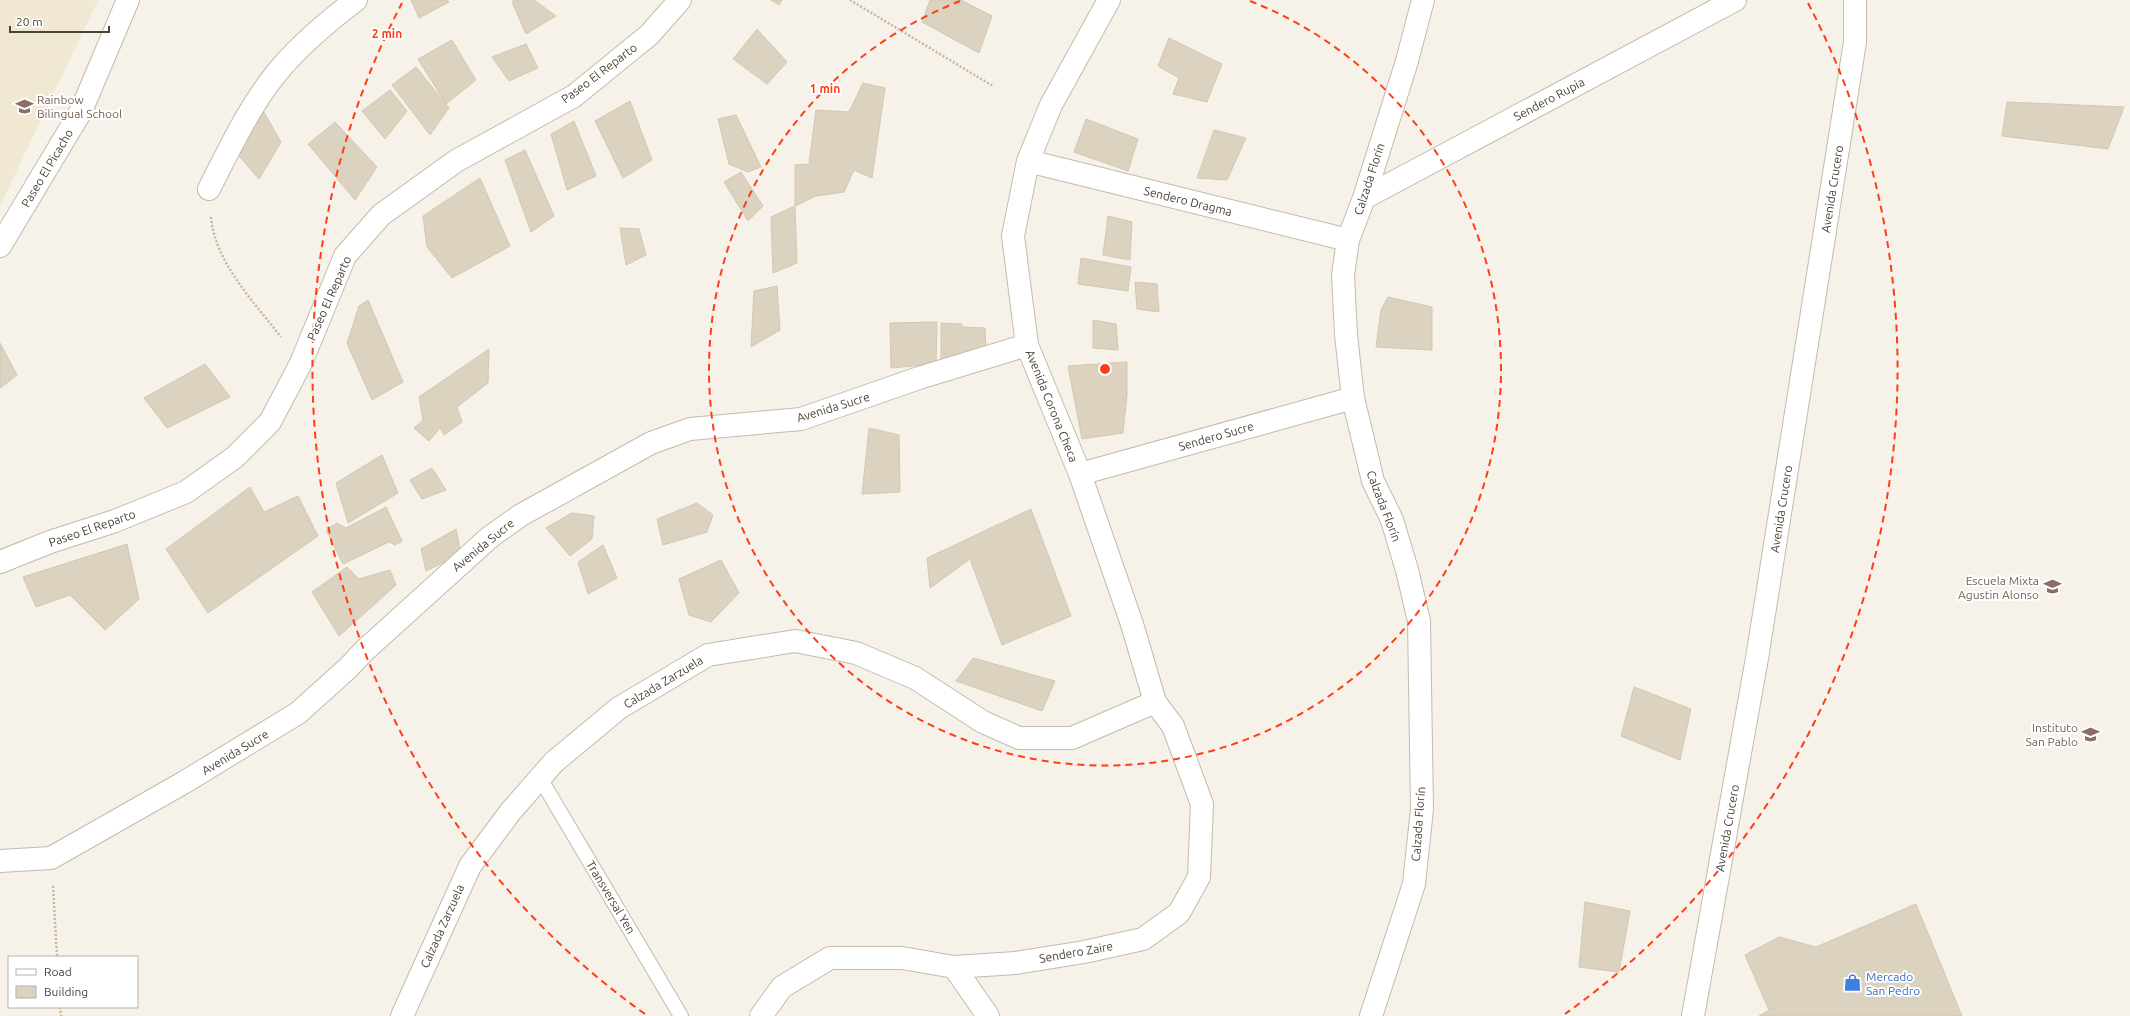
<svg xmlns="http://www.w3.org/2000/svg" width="2130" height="1016" font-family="Ubuntu,sans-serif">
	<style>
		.education { fill: #f0e8d2 }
		.building { fill: #dcd2c0; stroke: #d4c7b0 }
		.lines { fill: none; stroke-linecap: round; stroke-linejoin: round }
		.service-casing { stroke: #c3bbab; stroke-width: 16 }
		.minor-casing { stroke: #c3bbab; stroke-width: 24 }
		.tertiary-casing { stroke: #c3bbab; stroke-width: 24 }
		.path { stroke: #c6b79a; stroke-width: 2.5; stroke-dasharray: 2 2; stroke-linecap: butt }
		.service { stroke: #fff; stroke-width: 14 }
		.minor { stroke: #fff; stroke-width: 22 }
		.tertiary { stroke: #fff; stroke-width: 22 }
		.ring { fill: none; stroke: #ff3e17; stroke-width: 2; stroke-dasharray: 7 5 }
		.labels { text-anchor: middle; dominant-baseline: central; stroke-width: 4; stroke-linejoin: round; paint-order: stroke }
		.street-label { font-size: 12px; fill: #4b4337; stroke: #fff }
		.education-label { font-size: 12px; fill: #785e54; stroke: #fff; text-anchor: end }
		.shop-label { font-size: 12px; fill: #366cbe; stroke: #fff; text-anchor: start }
		.centre { fill: #ff3e17; stroke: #fff; stroke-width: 2 }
		.ring-label { font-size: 12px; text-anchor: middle; font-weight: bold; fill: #ff3e17; stroke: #fff; stroke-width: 4; stroke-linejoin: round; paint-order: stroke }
	</style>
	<rect width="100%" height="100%" fill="#f6f2e9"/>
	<!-- education -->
	<path class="education" d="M0,0H98L0,206Z"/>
	<!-- building -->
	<path class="building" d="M411,0H447L449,2L419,18Z
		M514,0H534L556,16L526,34L512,2Z
		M771,0H782L779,5Z
		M930,0H961L992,16L979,53L922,22Z
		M757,29L787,62L767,84L733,59Z
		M1169,38L1222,64L1207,102L1173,94L1179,78L1158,66Z
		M452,40L476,80L446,104L418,59Z
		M526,44L538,68L509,81L492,57Z
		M416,67L449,108L430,135L392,85Z
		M863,83L885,88L872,178L854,170L844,192L816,196L795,206V165L809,164L816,110L849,112Z
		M390,90L407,111L385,139L362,111Z
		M630,101L652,160L623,178L595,121Z
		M2007,102L2124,107L2108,149L2002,136Z
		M261,107L281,142L259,179L234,150Z
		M736,115L761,167L748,172L729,164L718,119Z
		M1086,119L1138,139L1128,171L1074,152Z
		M574,121L596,176L567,190L551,134Z
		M335,122L377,167L355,200L308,144Z
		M1214,130L1246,138L1227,180L1197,178Z
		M525,150L554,216L531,232L505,160Z
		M741,172L763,206L748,221L724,182Z
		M480,178L510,246L452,278L427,247L423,216Z
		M795,206L797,263L773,273L771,217Z
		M1108,216L1132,222L1130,260L1103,255Z
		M620,228L639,229L646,255L626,265Z
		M1081,258L1131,267L1128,291L1078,284Z
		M1135,282L1157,284L1159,312L1137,309Z
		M777,286L780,330L751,347L754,291Z
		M1388,297L1432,307V350L1376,347L1381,310Z
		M368,300L403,382L372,400L347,343L359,306Z
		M1093,320L1116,324L1118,350L1093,348Z
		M937,322L936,364L891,368L890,323Z
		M941,323L962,324V327L985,328L986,350L941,361Z
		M0,343L17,375L0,388Z
		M489,349L488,383L457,407L462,422L444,435L440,428L429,441L414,428L423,420L419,397Z
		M1127,362V395L1123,433L1082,439L1068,366Z
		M205,364L230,397L167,428L144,398Z
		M869,428L899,435L900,492L862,494Z
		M382,455L398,493L348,523L336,483Z
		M432,468L446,490L422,499L410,480Z
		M250,487L264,512L298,496L318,536L208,613L166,549Z
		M697,503L713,515L707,532L663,545L657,519Z
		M386,507L402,541L395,545L389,542L343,564L326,530L337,523L346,528Z
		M1031,509L1071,616L1002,645L970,559L930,588L927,558Z
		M572,513L594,516L592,539L570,556L546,528Z
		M456,529L461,554L426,571L421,549Z
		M127,544L139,599L105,630L70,595L36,607L23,577Z
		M603,545L617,578L588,594L578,562Z
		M721,560L739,593L711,622L689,615L679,579Z
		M347,567L359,579L390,570L396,585L339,636L312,592Z
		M973,658L1055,681L1042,711L956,681Z
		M1634,687L1691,709L1680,760L1621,736Z
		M1585,902L1630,911L1619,972L1579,967Z
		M1916,904L1962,1016H1759L1769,1010L1745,955L1779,937L1816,947Z"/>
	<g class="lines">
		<defs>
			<path id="service" d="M540,778L681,1016"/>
			<path id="minor" d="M1028,161L1348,240
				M209,189C229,150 248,109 275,75C298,46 327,22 356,0
				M1364,198L1735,0
				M1080,474L1353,398
				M0,861L51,858L183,783L298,713L348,668L364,651L490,537L521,515L651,443L690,429L801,419L919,378L1027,345
				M954,967L988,1016
				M402,1016L470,866L511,811L554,762L619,708L708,655L795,641L856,653L915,678L983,722L1019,738H1072L1155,702
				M761,1016L782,987L830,958H902L954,967L1016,963L1084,952L1143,939L1179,913L1199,877L1202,804L1173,726L1155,702L1132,624L1080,474L1027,345L1013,236L1028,161L1051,105L1109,0
				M1371,1016L1414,884L1422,809L1419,621L1407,570L1392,520L1373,481L1353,398L1346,335L1343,275L1348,240L1364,198L1407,61L1423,0"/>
			<path id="tertiary" d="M0,246L81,111L128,0
				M0,562L50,542L115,521L186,492L235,457L270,422L301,363L345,256L381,215L456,161L574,96L649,35L680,0
				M1693,1016L1757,658L1855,42V0"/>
		</defs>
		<!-- service casing -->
		<use href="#service" class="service-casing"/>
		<!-- minor casing -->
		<use href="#minor" class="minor-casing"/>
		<!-- tertiary casing -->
		<use href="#tertiary" class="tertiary-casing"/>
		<!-- path -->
		<path class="path" d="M850,0L993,86
			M211,217C215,263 255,303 281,337
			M53,886L57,957
			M60,1007L61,1016"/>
		<!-- service -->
		<use href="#service" class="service"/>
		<!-- minor -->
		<use href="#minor" class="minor"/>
		<!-- tertiary -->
		<use href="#tertiary" class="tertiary"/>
	</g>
	<!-- distance rings -->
	<g class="ring">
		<path d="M1250 1A396 396 0 1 1 960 1"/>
		<path d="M645 1014A792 792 0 0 1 402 3M1808 3A792 792 0 0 1 1565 1014"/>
	</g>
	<!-- icons -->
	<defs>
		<symbol id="school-bare" viewBox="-9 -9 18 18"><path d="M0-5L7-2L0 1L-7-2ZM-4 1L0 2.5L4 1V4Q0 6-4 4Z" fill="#8d6e63" stroke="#fff" stroke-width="2.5" paint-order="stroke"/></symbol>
		<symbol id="university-bare" viewBox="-9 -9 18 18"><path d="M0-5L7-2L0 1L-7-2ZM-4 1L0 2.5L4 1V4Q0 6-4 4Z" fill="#8d6e63" stroke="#fff" stroke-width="2.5" paint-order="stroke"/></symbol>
		<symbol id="shop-bare" viewBox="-9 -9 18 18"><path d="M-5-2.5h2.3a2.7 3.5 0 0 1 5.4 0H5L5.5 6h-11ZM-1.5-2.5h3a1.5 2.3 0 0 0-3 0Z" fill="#3f7fe0" stroke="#fff" stroke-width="2.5" paint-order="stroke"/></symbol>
	</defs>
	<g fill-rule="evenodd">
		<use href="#school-bare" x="12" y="94" width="25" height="25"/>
		<use href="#university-bare" x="2040" y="574" width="25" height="25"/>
		<use href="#school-bare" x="2078" y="722" width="25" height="25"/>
		<use href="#shop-bare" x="1840" y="970" width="25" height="25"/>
	</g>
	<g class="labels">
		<!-- street labels -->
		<g class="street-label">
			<text transform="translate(599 73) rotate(-37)">Paseo El Reparto</text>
			<text transform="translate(1549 99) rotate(-28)">Sendero Rupia</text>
			<text transform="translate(47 168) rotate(-59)">Paseo El Picacho</text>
			<text transform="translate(1369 179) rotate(-72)">Calzada Florín</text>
			<text transform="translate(1832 189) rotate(-81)">Avenida Crucero</text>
			<text transform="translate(1188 201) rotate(14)">Sendero Dragma</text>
			<text transform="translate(329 298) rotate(-66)">Paseo El Reparto</text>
			<text transform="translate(1052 406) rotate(68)">Avenida Corona Checa</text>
			<text transform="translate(833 407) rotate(-17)">Avenida Sucre</text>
			<text transform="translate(1216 436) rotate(-16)">Sendero Sucre</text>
			<text transform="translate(1384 506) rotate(69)">Calzada Florín</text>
			<text transform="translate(1781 509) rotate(-81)">Avenida Crucero</text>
			<text transform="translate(92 528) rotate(-19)">Paseo El Reparto</text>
			<text transform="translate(483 545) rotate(-39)">Avenida Sucre</text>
			<text transform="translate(663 682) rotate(-31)">Calzada Zarzuela</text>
			<text transform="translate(235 752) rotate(-31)">Avenida Sucre</text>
			<text transform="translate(1418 824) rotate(-86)">Calzada Florín</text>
			<text transform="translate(1727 828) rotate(-80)">Avenida Crucero</text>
			<text transform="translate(611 897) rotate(59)">Transversal Yen</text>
			<text transform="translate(442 926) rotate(-66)">Calzada Zarzuela</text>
			<text transform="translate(1076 952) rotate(-10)">Sendero Zaire</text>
		</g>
		<!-- education labels -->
		<g class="education-label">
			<text x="37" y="99" text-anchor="start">Rainbow<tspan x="37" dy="14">Bilingual School</tspan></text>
			<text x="2039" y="580">Escuela Mixta<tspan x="2039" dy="14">Agustin Alonso</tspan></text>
			<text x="2078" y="727">Instituto<tspan x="2078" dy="14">San Pablo</tspan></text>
		</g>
		<!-- shop labels -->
		<g class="shop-label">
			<text x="1866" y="976">Mercado<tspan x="1866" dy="14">San Pedro</tspan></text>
		</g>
	</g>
	<circle cx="1105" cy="369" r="6" class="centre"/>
	<g class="ring-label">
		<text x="387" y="38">2 min</text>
		<text x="825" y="93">1 min</text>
	</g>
	<!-- legend -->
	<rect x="8" y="956" width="130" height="52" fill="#ffffff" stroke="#b7b4af"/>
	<rect x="16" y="969" width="20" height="6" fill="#ffffff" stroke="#b7b4af"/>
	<text x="44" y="976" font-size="12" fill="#4b4337">Road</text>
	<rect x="16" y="986" width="20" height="12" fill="#dcd2c0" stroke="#b7b4af"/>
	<text x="44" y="996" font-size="12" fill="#4b4337">Building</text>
	<!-- scale -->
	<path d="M10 26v6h99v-6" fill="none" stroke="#4b4337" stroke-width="2"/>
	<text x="16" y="26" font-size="12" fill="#4b4337" stroke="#ffffff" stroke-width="3" paint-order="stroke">20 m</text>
</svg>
